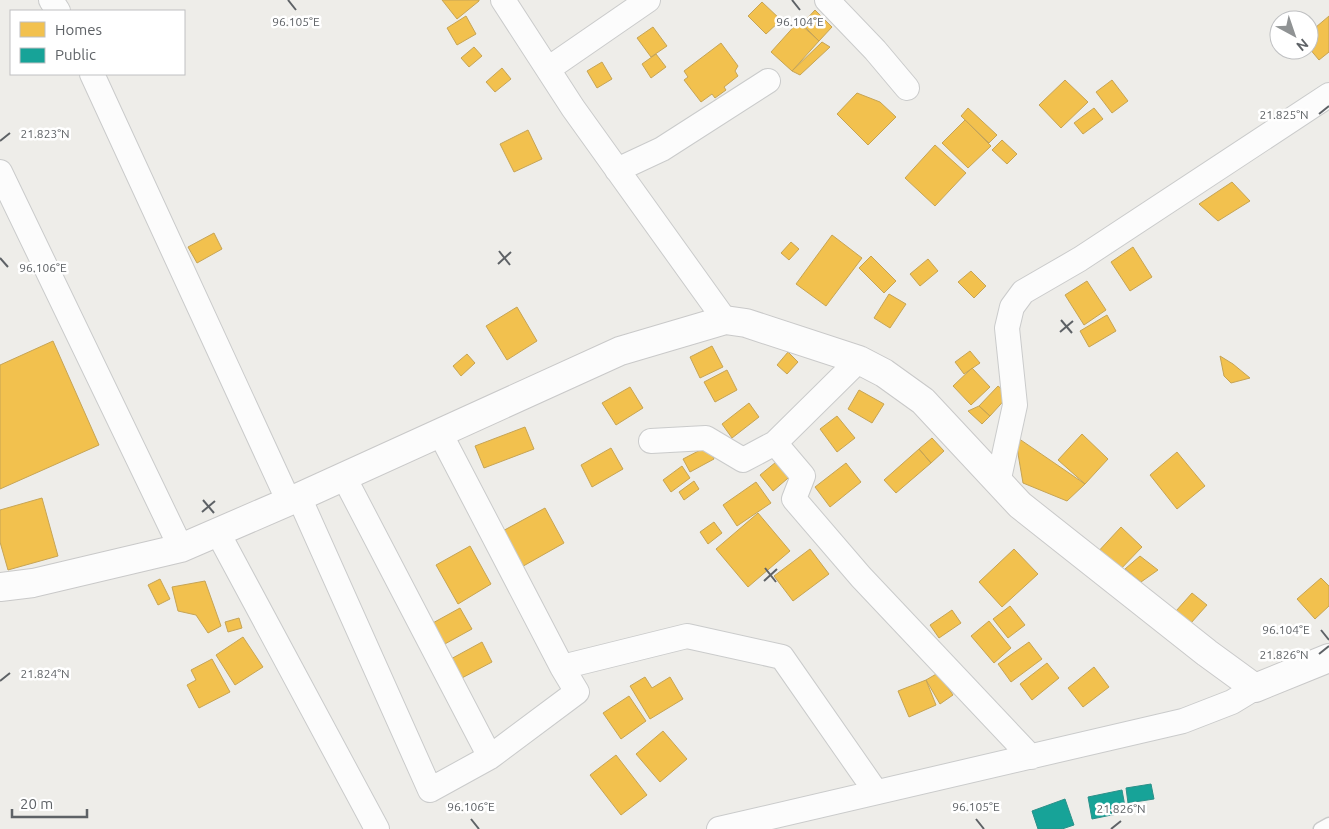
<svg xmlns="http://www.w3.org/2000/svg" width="1329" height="829" font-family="Ubuntu,sans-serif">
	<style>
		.homes { fill: #f2c14e; stroke: #c6a455 }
		.public { fill: #17a398; stroke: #2c9089 }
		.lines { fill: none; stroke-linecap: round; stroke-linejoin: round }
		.lane-casing { stroke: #cacbcb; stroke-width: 15 }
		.street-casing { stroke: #cacbcb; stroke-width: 26 }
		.secondary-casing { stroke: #c9c9c9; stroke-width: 30 }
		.lane { stroke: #fcfcfc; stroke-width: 12 }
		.street { stroke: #fcfcfc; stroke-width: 24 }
		.secondary { stroke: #fcfcfc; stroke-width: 28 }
		.ticks { fill: none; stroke: #5e6266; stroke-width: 2 }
		.ticks-label { font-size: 12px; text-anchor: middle; fill: #5e6266; stroke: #fff; stroke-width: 5; stroke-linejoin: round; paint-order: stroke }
	</style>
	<rect width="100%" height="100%" fill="#eeede9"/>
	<!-- homes -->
	<path class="homes" d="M442,0H479V1L457,19Z
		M762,2L781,20L766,34L748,16Z
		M815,10L832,27L819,41L802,24Z
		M466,16L476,34L457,45L447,28Z
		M1329,16V52L1319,60L1309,48V33Z
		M798,22L819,41L792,71L771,52Z
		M653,27L667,46L651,57L637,38Z
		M822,42L830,47L800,75L792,71Z
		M721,43L738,66L735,71L738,76L724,87L726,90L715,98L712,94L701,102L684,80L688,77L684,71Z
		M474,47L482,56L469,67L461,58Z
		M656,54L666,67L651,78L642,64Z
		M602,62L612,79L597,88L587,71Z
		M502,68L511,79L495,92L486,82Z
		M1065,80L1088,102L1061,128L1039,105Z
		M1112,80L1128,101L1112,113L1096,92Z
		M857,93L880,102L896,117L868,145L837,114Z
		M968,108L997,135L989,143L961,116Z
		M1094,108L1103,119L1083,134L1074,123Z
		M965,120L991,146L968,168L942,143Z
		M528,130L542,159L514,172L500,144Z
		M1002,140L1017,154L1007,164L992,150Z
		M935,145L966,173L935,206L905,178Z
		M1232,182L1250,201L1218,221L1199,204Z
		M214,233L222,249L197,263L188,247Z
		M832,235L862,258L826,306L796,284Z
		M791,242L799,249L789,260L781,253Z
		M1133,247L1152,277L1130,291L1111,262Z
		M871,256L896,281L884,293L859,268Z
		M928,259L938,271L920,286L910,274Z
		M971,271L986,286L974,298L958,282Z
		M1087,281L1106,310L1084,325L1065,295Z
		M889,294L906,304L890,328L874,318Z
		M517,307L537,341L507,360L486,326Z
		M1107,315L1116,331L1089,347L1080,331Z
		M53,341L99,445L0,489V365Z
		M712,346L723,367L700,378L690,357Z
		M970,351L980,363L964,374L955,362Z
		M788,352L798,362L787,374L777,365Z
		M467,354L475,363L461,376L453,366Z
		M1220,356L1233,364L1250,378L1231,383L1224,376Z
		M972,368L990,387L971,405L953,386Z
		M727,370L737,390L715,402L704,382Z
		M998,386L1009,395L990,416L979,406Z
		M630,387L643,408L616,425L602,403Z
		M859,390L884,404L872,423L848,409Z
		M749,403L759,417L732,438L722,424Z
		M979,406L990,416L982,424L968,411Z
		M837,416L855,438L837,452L820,429Z
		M525,427L534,449L484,468L475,446Z
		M1082,434L1108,459L1085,484L1058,460Z
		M1015,436L1085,484L1067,501L1023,483Z
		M932,438L944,451L931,463L919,449Z
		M708,446L714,459L690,472L683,459Z
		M611,448L623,469L592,487L581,465Z
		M919,449L931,463L896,493L884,480Z
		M1177,452L1205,486L1177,509L1150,475Z
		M781,458L794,473L773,491L760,475Z
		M846,463L861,482L830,507L815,487Z
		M682,466L690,478L671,492L663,480Z
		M694,481L699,489L684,500L679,492Z
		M756,482L771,503L737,526L723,505Z
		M42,498L58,556L8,570L0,542V510Z
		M545,508L564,543L518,569L499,533Z
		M758,513L790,551L748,587L716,549Z
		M714,522L722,533L708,544L700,532Z
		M1121,527L1142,547L1116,574L1095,555Z
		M470,546L491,584L458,604L436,565Z
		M810,549L829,574L793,601L774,576Z
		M1014,549L1038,574L1002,607L979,582Z
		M1140,556L1158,570L1141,582L1125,569Z
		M1321,578L1329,586V606L1315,619L1297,599Z
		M160,579L170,599L158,605L148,585Z
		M205,581L221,626L208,633L196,615L178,611L172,587Z
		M1192,593L1207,605L1191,623L1176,611Z
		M1010,606L1025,625L1008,638L993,619Z
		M460,608L472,629L443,645L431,624Z
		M952,610L961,623L939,638L930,625Z
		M239,618L242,628L228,632L225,622Z
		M989,621L1011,648L994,663L971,636Z
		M243,637L263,667L235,685L216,655Z
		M482,642L492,662L460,679L449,660Z
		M1029,642L1042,659L1011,682L998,664Z
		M212,659L230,692L199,708L187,685L196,680L191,670Z
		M1047,663L1059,678L1032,700L1020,684Z
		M1094,667L1109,687L1083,707L1068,688Z
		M938,673L953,695L940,704L926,680Z
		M645,677L652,688L670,677L683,699L650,719L630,686Z
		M926,680L936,705L909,717L898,691Z
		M629,696L646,721L621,739L603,713Z
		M663,731L687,759L660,782L636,754Z
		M616,755L647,795L621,815L590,775Z"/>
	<!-- public -->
	<path class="public" d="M1151,784L1154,799L1128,803L1126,788Z
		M1122,790L1126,812L1092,819L1088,797Z
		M1065,799L1074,825L1062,829H1038L1032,811Z"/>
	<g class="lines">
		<defs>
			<path id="lane" d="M1320,829L1329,824"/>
			<path id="street" d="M51,0L58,11
				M503,0L573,108L725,320
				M827,0L875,50L907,88
				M548,69L648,0
				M92,74L289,502
				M617,170L662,149L768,81
				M0,172L181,548
				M440,433L562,667L687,636L782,657L876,792
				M651,441L706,438L743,460L775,443L859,360
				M775,443L803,476L794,499L861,577L1031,757
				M344,477L490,757
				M998,483L1015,405L1007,328L1012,307L1023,292L1080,259L1329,95
				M299,497L430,790L490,757L577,692L562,667
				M218,533L377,829
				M719,829L1183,721L1232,702L1255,688"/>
			<path id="secondary" d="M0,587L33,583L181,548L299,497L620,351L725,320L746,323L859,360L884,373L923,401L1020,505L1207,653L1255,688L1329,658"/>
		</defs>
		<!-- lane casing -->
		<use href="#lane" class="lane-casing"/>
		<!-- street casing -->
		<use href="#street" class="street-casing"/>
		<!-- secondary casing -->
		<use href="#secondary" class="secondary-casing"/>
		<!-- lane -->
		<use href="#lane" class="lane"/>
		<!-- street -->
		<use href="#street" class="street"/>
		<!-- secondary -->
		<use href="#secondary" class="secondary"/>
	</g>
	<!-- ticks -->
	<path class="ticks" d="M288,0L296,10M792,0L800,10M1319,114L1329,106M0,141L10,133M499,251L510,265M0,258L8,267M498,264L511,252M1061,320L1072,333M1060,332L1073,321M203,500L214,513M202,512L215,501M765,568L776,582M764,581L777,569M1321,630L1329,640M1319,654L1329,646M0,681L10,673M471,819L479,829M976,819L984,829M1111,829L1121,821"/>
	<g class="ticks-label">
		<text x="296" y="26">96.105°E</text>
		<text x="800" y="26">96.104°E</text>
		<text x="1284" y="119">21.825°N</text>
		<text x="45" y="138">21.823°N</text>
		<text x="43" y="272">96.106°E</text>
		<text x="1286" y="634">96.104°E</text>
		<text x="1284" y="659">21.826°N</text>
		<text x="45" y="678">21.824°N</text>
		<text x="471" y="811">96.106°E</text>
		<text x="976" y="811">96.105°E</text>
		<text x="1121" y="813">21.826°N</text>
	</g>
	<!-- legend -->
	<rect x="10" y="10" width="175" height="65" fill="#ffffff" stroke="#bfc0c2"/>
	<rect x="20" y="22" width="25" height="15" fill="#f2c14e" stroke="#bfc0c2"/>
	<text x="55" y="35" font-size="15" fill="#5e6266">Homes</text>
	<rect x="20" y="48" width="25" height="15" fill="#17a398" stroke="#bfc0c2"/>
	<text x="55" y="60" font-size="15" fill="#5e6266">Public</text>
	<!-- north arrow -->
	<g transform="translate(1294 35) rotate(140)"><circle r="24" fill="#ffffff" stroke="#bfc0c2"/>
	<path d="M0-4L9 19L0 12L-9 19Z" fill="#909394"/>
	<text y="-8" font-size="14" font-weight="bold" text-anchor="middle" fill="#5e6266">N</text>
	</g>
	<!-- scale -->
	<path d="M12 809v8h75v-8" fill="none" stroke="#5e6266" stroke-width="2.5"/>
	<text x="20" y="809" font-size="15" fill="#5e6266" stroke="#ffffff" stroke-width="4" paint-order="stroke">20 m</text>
</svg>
